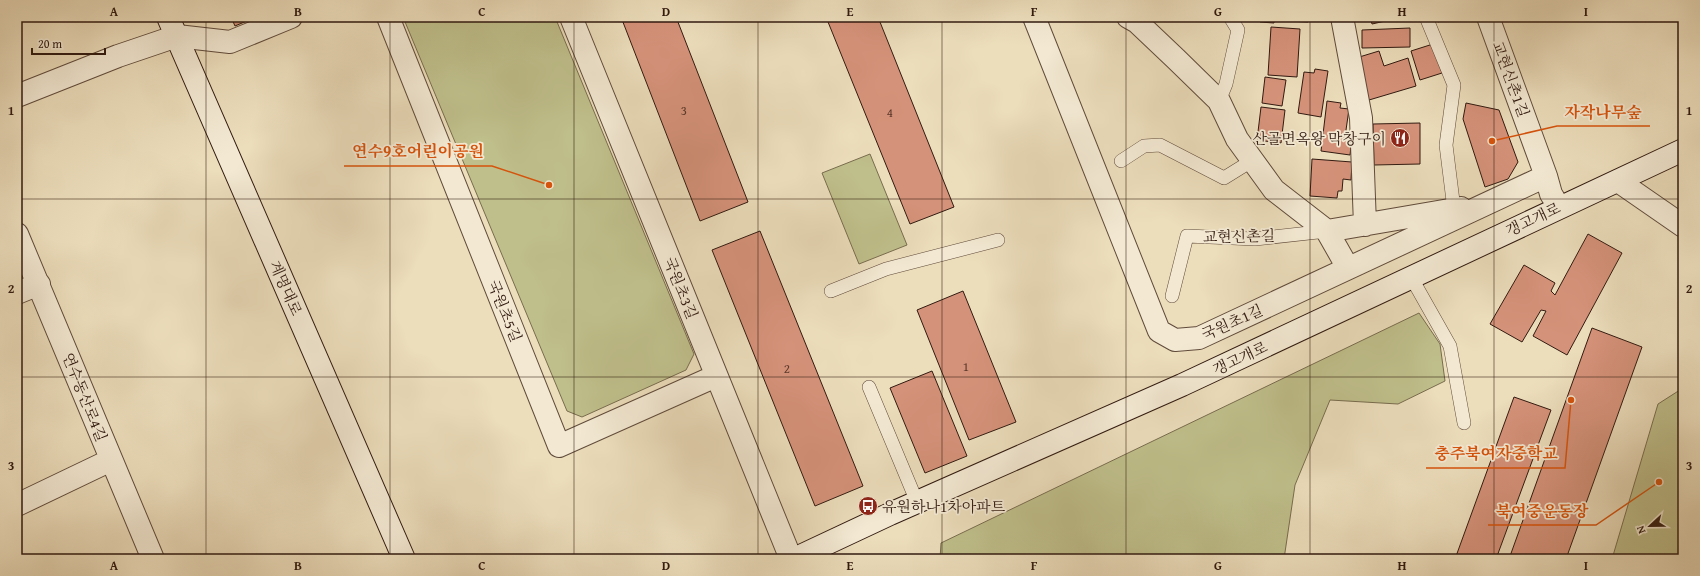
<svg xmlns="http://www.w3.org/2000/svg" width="1700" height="576" font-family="'Gentium Book Plus','Noto Serif KR',serif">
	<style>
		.green { fill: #bfbf8b; stroke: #786c4e }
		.building { fill: #d5927a; stroke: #311a10 }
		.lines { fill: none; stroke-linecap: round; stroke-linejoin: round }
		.lane-casing { stroke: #604b3b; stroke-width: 14 }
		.street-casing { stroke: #604b3b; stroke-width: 24 }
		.secondary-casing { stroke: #311a10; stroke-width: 24 }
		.lane { stroke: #f3e9d3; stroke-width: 13 }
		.street { stroke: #f3e9d3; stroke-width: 22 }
		.secondary { stroke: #f3e9d3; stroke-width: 22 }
		.grid { fill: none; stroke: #311a10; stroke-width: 1; stroke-opacity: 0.55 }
		.labels { text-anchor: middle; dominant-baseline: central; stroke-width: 3.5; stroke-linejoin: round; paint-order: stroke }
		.number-label { font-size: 13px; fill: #5a382a }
		.street-label { font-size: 15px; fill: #311a10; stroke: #f3e9d3 }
		.poi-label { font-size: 15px; fill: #311a10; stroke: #f3e9d3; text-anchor: end }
		.leader { fill: none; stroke: #d6530c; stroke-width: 1.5 }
		.callout-dot { fill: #d6530c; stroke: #f3e9d3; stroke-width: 1.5 }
		.callout-label { font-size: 16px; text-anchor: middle; font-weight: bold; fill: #d6530c; stroke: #f3e9d3; stroke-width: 3.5; stroke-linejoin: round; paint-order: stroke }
		.neatline { fill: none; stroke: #311a10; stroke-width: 1.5 }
		.grid-label { font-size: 13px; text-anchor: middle; font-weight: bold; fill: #311a10 }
	</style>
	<rect width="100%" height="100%" fill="#ecddbb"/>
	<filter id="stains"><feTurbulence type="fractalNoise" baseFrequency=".005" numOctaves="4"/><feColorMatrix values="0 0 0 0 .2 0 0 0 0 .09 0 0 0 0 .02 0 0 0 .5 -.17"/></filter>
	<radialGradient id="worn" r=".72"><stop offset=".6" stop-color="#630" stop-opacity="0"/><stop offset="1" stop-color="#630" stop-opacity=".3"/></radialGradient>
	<!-- green -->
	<path class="green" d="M403,17H555L694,354L686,370L582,417L567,411Z
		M870,154L907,245L859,264L822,173Z
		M1419,313L1440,344L1445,381L1398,404L1330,400L1295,485L1284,559H940L941,543Z
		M1683,388V559H1612L1658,404Z"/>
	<!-- building -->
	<path class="building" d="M231,17H256L235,26Z
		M621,17H676L748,202L700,221Z
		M826,17H878L954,207L910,224Z
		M1260,17H1274V23L1260,22Z
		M1286,17H1308V22L1286,21Z
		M1370,17H1403L1372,24Z
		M1436,17H1450L1438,22Z
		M1271,27L1300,29L1297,77L1268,75Z
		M1410,28V47L1362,48V30Z
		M1433,44L1442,73L1420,80L1411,51Z
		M1379,51L1384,66L1408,58L1416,86L1369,100L1356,58Z
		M1315,69L1328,71L1321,117L1298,113L1304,72L1314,73Z
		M1265,77L1286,80L1282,106L1262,103Z
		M1327,101L1341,103L1340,108L1349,109L1345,137L1352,138L1350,155L1321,151Z
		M1466,103L1499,110L1518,162L1508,179L1485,187L1463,119Z
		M1261,107L1285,110L1281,143L1257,140Z
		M1420,123V164L1374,165L1373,124Z
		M1312,159L1352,162L1351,180L1343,179L1342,191H1338L1337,198L1310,196Z
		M760,231L863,486L815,506L712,250Z
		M1588,234L1622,253L1567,355L1533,336L1546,311L1541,310L1522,342L1490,324L1524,265L1555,283L1551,291L1555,295Z
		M963,291L1016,422L969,440L917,310Z
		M1592,328L1642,347L1566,559H1509Z
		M932,371L967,456L925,473L890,388Z
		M1514,397L1551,410L1496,559H1455Z"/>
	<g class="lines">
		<defs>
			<path id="lane" d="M1426,17L1454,85L1446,145L1454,209
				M1219,101L1226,84L1238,30L1230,17
				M1121,161L1144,146L1160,145L1224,178L1253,160
				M1411,277L1450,346L1464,423
				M831,291L886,269L998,240
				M1172,296L1187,236L1255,239L1327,231
				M869,387L917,502"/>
			<path id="street" d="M388,17L559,446L716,376
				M571,17L791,559
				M1034,17L1159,331L1175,340L1199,338L1546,176
				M1128,17L1137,22L1176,59L1219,101L1237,139L1274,190L1327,231L1348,268
				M1342,17L1361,118L1365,225
				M1488,17L1546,176L1551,194L1559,207
				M17,96L118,56L177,36L230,42L291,17
				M1618,181L1683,226
				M1327,231L1461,208
				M17,234L153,559
				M17,293L39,284
				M17,505L111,460"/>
			<path id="secondary" d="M168,17L404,559
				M794,559L890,514L1182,385L1683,150"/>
		</defs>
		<!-- lane casing -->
		<use href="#lane" class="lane-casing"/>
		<!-- street casing -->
		<use href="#street" class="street-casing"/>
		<!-- secondary casing -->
		<use href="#secondary" class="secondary-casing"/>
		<!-- lane -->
		<use href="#lane" class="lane"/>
		<!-- street -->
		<use href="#street" class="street"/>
		<!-- secondary -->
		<use href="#secondary" class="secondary"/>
	</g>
	<!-- grid -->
	<path class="grid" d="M206,17V559M390,17V559M574,17V559M758,17V559M942,17V559M1126,17V559M1310,17V559M1494,17V559M17,199H1683M17,377H1683"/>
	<!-- icons -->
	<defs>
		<symbol id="restaurant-disc" viewBox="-11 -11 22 22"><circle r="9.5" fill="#8f2418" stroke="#f3e9d3"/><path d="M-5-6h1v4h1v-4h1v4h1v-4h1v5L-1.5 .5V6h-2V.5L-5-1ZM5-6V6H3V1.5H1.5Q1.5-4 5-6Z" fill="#fff"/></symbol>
		<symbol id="bus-disc" viewBox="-11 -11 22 22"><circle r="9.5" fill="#8f2418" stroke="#f3e9d3"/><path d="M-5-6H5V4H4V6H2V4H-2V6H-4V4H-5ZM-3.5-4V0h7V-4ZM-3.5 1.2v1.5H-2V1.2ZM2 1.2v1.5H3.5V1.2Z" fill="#fff"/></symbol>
	</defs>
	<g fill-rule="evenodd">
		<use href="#restaurant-disc" x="1389" y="127" width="22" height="22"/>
		<use href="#bus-disc" x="857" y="495" width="22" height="22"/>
	</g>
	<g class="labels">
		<!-- number labels -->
		<g class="number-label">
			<text x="684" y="110">3</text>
			<text x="890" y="112">4</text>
			<text x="966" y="366">1</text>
			<text x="787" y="368">2</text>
		</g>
		<!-- street labels -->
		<g class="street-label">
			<text transform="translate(1511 79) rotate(70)">교현신촌1길</text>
			<text transform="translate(1533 219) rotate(-25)">갱고개로</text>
			<text transform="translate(1239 236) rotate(-1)">교현신촌길</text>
			<text transform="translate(286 288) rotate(66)">계명대로</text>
			<text transform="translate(681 288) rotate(68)">국원초3길</text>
			<text transform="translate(505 311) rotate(68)">국원초5길</text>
			<text transform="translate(1232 322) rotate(-24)">국원초1길</text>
			<text transform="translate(1240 358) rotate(-25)">갱고개로</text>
			<text transform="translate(85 397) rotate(68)">연수동산로4길</text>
		</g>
		<!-- poi labels -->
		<g class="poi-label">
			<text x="1386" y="138">산골면옥왕 막창구이</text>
			<text x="882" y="506" text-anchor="start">유원하나1차아파트</text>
		</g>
	</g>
	<!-- callouts -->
	<path class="leader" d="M1492 141L1557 126H1650M549 185L492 166H344M1571 400L1565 468H1426M1659 482L1596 525H1488"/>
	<g class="callout-dot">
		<circle cx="1492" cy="141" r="4"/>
		<circle cx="549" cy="185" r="4"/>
		<circle cx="1571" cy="400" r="4"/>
		<circle cx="1659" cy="482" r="4"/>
	</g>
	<g class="callout-label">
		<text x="1603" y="118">자작나무숲</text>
		<text x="418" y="157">연수9호어린이공원</text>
		<text x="1496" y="459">충주북여자중학교</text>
		<text x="1542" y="517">북여중운동장</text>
	</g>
	<!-- margin -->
	<rect width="1700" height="576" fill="none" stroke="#ecddbb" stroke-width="44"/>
	<!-- north arrow -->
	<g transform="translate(1650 526) rotate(248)" stroke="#f3e9d3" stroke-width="3" paint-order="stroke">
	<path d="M0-3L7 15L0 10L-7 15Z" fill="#311a10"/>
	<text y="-6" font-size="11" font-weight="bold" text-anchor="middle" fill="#311a10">N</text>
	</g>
	<!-- scale -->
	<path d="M32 48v6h73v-6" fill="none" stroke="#311a10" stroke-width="2"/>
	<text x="38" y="48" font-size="12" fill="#311a10" stroke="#f3e9d3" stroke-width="3" paint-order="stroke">20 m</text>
	<rect x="22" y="22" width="1656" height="532" class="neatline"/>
	<g class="grid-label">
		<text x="114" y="16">A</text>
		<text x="298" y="16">B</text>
		<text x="482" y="16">C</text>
		<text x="666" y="16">D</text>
		<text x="850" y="16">E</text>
		<text x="1034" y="16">F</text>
		<text x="1218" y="16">G</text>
		<text x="1402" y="16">H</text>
		<text x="1586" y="16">I</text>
		<text x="11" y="115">1</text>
		<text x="1689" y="115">1</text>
		<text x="11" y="293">2</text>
		<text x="1689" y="293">2</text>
		<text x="11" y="470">3</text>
		<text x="1689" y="470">3</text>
		<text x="114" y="570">A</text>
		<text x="298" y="570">B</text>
		<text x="482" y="570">C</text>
		<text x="666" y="570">D</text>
		<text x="850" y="570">E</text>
		<text x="1034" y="570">F</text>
		<text x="1218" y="570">G</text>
		<text x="1402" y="570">H</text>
		<text x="1586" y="570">I</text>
	</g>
	<rect width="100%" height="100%" filter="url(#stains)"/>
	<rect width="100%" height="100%" fill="url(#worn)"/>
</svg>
